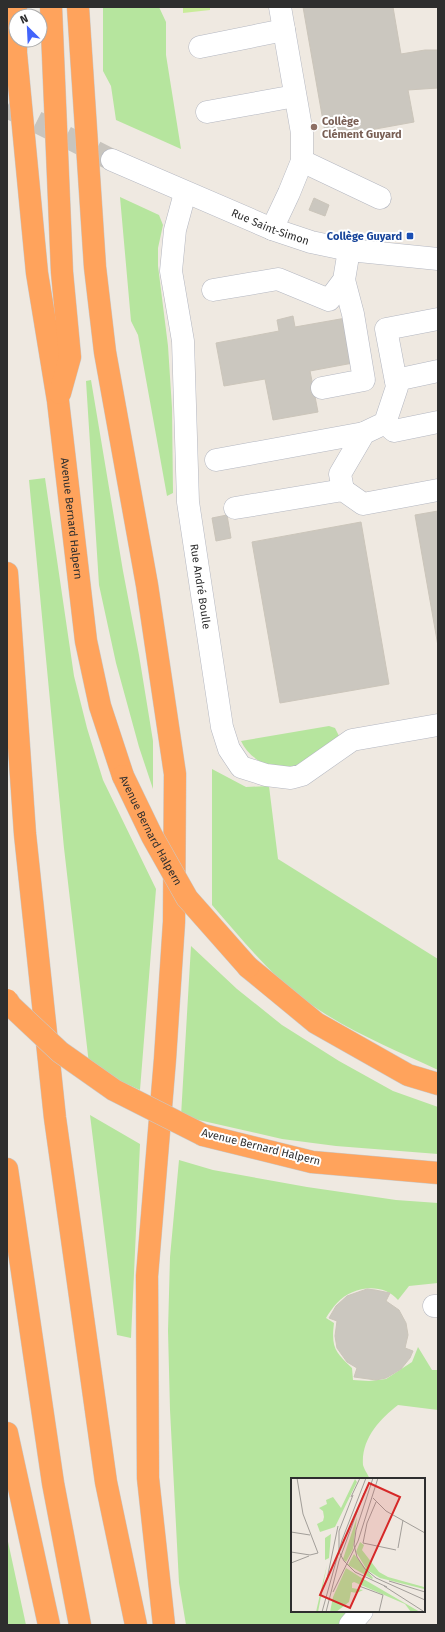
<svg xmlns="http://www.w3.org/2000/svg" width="445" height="1632" font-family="'Fira Sans',sans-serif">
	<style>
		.green { fill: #b6e59e }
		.pitch { fill: #c9ec9a }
		.building { fill: #cbc7bf; stroke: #cbc5ba }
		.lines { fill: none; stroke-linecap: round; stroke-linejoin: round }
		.minor-tunnel { stroke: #c8c4bd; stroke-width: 22; stroke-dasharray: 22 11; stroke-linecap: butt }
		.minor-casing { stroke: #b4b7c1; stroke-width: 23 }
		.highway-casing { stroke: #c9c9c9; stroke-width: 23 }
		.minor { stroke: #fff; stroke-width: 22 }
		.highway { stroke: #ffa35c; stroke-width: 22 }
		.highway-bridge-casing { stroke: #c9c9c9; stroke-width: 23; stroke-linecap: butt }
		.highway-bridge { stroke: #ffa35c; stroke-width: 22 }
		.education-dot { fill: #8d6e63; stroke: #fff; stroke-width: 1.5 }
		.transit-dot { fill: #1a4fb4; stroke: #fff; stroke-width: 1.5 }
		.labels { text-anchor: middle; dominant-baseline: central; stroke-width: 4; stroke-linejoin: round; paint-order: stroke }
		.education-label { font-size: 11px; font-weight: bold; fill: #785e54; stroke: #fff; text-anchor: start }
		.street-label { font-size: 11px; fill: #2e2e2e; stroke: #fff }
		.transit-label { font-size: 11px; font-weight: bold; fill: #164399; stroke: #fff; text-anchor: end }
		.inset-road { fill: none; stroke: #a29e99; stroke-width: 1 }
		.view { fill: #d62828; fill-opacity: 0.15; stroke: #d62828; stroke-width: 2 }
		.inset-edge { fill: none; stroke: #2e2e2e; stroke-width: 2 }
	</style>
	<rect width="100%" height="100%" fill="#efe9e1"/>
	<!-- green -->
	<path class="green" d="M103,7H159L166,22V55L181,149L116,120L111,86L103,71Z
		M120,197L159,215L163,225L158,248V266L168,346L172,408L173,493L167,496L138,335L131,321Z
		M91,380L123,571L139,655L153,741V789L139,747L116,663L99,585L86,381Z
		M45,478L74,676L87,728L103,780L156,889L140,1090L115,1079L89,1064L64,848L29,480Z
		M329,726L335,728L339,736C329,745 318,755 307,761C283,775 252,765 241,741Z
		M212,769L246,787L269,786L278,859L438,959V1070C393,1049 346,1030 306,1001C270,975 241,938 212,905Z
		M191,946L237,989L282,1025L339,1061L393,1091L438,1107V1154L336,1146L282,1139L181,1116Z
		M90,1115L140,1144L131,1338L117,1335Z
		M179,1160L213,1170L307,1187L396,1200L438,1203V1283L409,1286L398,1300C383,1282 352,1286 337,1303C333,1307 329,1313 326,1318L334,1323C331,1348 335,1352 352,1368L353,1380L369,1381L386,1379L412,1362L418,1347L432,1370H438V1410L398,1405C380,1419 361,1439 363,1465C364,1469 368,1475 370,1479H292V1611H354L343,1625H186L179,1583L170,1410L168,1331L170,1257Z
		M7,1537L26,1625H7Z"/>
	<!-- pitch -->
	<path class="pitch" d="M183,7H210V10L183,13Z"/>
	<!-- building -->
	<path class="building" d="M303,7H393L401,54L425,50H438V88L408,90L414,122L326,138Z
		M314,198L329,205L325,216L309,210Z
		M293,316L295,327L346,318L353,363L310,371L318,412L273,420L265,379L224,386L216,343L279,331L277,320Z
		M438,511V646L415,515Z
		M227,515L231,538L216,541L212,518Z
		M361,522L389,684L280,703L252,542Z
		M367,1289L375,1290L390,1293L386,1301L399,1310L406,1323L408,1335L405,1348L413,1351L410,1358L401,1369L386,1378L376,1380L354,1377L357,1368L347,1362L337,1348L335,1336L337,1321L329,1318L336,1306L347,1296Z"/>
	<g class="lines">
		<!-- minor-tunnel -->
		<path class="minor-tunnel" d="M7,107L112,160"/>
		<defs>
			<g id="minor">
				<path d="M200,47L284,30"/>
				<path d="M207,112L295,96"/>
				<path id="s1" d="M112,160L272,229L311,242L349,250L438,259"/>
				<path d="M302,161L380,198"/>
				<path id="s2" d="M185,193L175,230L171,271L183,341L188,502L222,727L229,749L241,767L266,775L291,778L302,775L352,740L438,725"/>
				<path d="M272,229L289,193L302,161V133L280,7"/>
				<path d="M213,290L278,279L329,300L344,280L349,250"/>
				<path d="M396,380L438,371"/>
				<path d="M322,388L364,380L353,314L344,280"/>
				<path d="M385,423L394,431L438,422"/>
				<path d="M216,460L364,433"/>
				<path d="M343,490L340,474L364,433L385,423L397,387L386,329L438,319"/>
				<path d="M235,508L343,490L363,504L438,490"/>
				<path d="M434,1306H438"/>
				<path d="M350,1625L362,1611"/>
			</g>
			<g id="highway">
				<path id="s3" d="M16,7V53L37,273L58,401L86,641L100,706L123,776"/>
				<path d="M51,7L62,272L70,357L60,393"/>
				<path d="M78,7L95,267L105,352L147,585L175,774L174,922L165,1059L147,1276L148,1478L164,1625"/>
				<path d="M7,573L25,834L55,1118L106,1482L136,1625"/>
				<path d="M248,967L316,1023L408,1075L438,1084"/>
				<path d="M203,1135L312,1162L438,1173"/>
				<path d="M7,1169L53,1483L80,1625"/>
				<path d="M7,1433L49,1625"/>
			</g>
		</defs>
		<!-- minor casing -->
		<use href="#minor" class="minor-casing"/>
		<!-- highway casing -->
		<use href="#highway" class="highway-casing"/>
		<!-- minor -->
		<use href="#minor" class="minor"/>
		<!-- highway -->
		<use href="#highway" class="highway"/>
		<defs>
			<g id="highway-bridge">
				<path id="s4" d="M123,776L152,836L187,898L248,967"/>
				<path d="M7,1000L11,1006L60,1052L114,1090L203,1135"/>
			</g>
		</defs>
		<!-- highway-bridge casing -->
		<use href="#highway-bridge" class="highway-bridge-casing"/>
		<!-- highway-bridge -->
		<use href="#highway-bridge" class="highway-bridge"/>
	</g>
	<!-- markers -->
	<circle class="education-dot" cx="314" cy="127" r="4"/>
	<rect class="transit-dot" x="406" y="232" width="8" height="8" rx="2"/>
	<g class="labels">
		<!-- education labels -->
		<g class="education-label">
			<text x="322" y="121">Collège<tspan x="322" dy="13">Clément Guyard</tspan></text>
		</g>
		<!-- street labels -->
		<g class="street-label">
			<text stroke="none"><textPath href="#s1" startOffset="172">Rue Saint-Simon</textPath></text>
			<text stroke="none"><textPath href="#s3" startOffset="515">Avenue Bernard Halpern</textPath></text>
			<text stroke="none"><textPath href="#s2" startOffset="397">Rue André Boulle</textPath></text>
			<text stroke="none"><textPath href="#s4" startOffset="61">Avenue Bernard Halpern</textPath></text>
			<text transform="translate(261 1147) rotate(14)">Avenue Bernard Halpern</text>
		</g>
		<!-- transit labels -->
		<g class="transit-label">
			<text x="402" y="236">Collège Guyard</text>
		</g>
	</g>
	<!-- overview -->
	<g transform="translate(291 1478)">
		<rect width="134" height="134" fill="#efe9e1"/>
		<path d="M64,1L66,4L44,49L29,54L26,46L32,43L33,39L32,33L28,30L36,26L35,22L42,19L50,30ZM66,39L62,71L55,84L52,81ZM40,56L38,80L34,82V60ZM69,64L73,67L71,72L88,94L97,99L133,109V111L89,100L76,92L65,74ZM63,76L82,100L81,101L57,87ZM36,87L27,134H25L30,112ZM55,90L69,99L129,134H120L114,126L63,104L61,105V110L72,112L66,115L60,114L58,124L45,134H39L42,119Z" fill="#b6e59e"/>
		<path class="inset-road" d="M6,0L12,36M82,0L65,52L63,67L66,79L74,91L85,100L134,122M62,17L48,53V74L53,83L64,94L96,109M60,19L69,0M82,20L95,33L134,55M85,24L76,45L72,65L105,72M0,54L19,57M107,70L112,42M0,74L19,77L27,75L12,36M0,85L18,78M36,101L47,48M98,103L134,114M68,108L92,117L88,134M93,108L132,133M42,114L67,63L87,0M31,134L51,62L75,0M35,134L48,83L73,15"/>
		<path class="view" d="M78,5L109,19L59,130L29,117Z"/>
		<rect width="134" height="134" class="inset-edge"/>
	</g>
	<!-- border -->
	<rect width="445" height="1632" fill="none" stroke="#2e2e2e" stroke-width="16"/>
	<!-- north arrow -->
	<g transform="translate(28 28) rotate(336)"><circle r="19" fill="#ffffff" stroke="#ababab"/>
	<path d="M0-3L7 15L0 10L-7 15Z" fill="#4264fb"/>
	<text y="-6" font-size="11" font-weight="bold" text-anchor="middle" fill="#2e2e2e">N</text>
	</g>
</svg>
